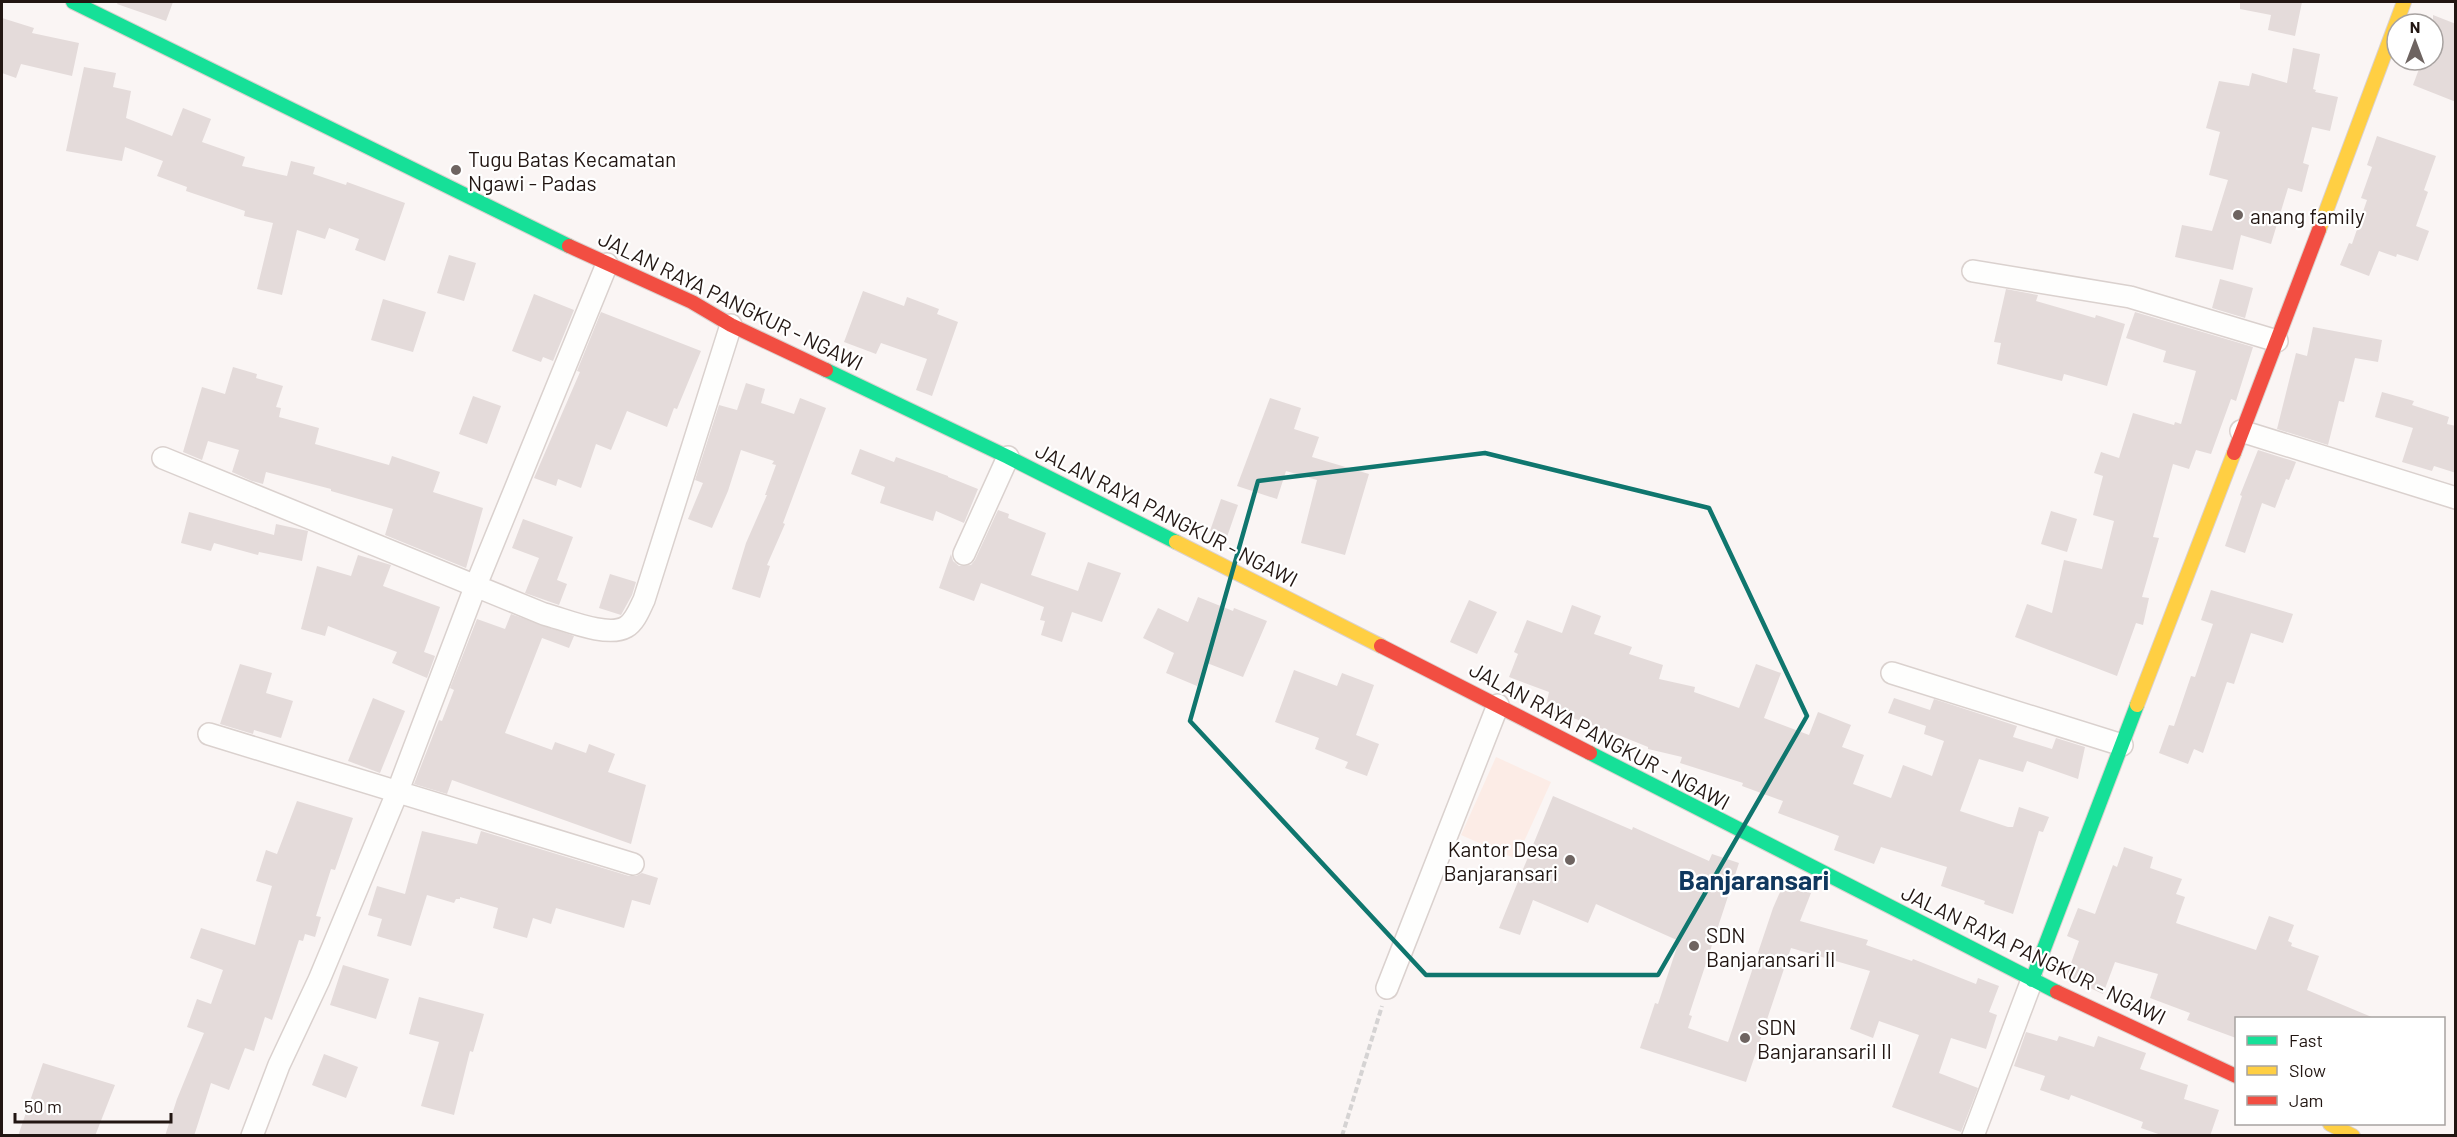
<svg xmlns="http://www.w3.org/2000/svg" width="2457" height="1137" font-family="Barlow,sans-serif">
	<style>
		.built { fill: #fcece6 }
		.building { fill: #e4dbda }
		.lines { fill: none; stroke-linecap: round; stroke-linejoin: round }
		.street-casing { stroke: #dad1ce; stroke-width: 24 }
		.fast-casing { stroke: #dad1ce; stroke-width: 16 }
		.slow-casing { stroke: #dad1ce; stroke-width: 16 }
		.jam-casing { stroke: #dad1ce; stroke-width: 16 }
		.path { stroke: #d5d3d3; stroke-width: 4; stroke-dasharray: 6 3; stroke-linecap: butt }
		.street { stroke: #fefefd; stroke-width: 21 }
		.fast { stroke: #16e098; stroke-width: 14 }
		.slow { stroke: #ffcf43; stroke-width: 14 }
		.jam { stroke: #f24e42; stroke-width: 14 }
		.marked { fill: none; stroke: #0f766e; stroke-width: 4.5; stroke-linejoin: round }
		.poi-dot { fill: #6e6461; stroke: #fff; stroke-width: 2 }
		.labels { text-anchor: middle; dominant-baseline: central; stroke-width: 4.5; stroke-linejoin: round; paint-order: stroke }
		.poi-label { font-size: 21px; fill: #221612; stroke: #fff; text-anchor: start }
		.street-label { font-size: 21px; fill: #221612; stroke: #fff }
		.district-label { font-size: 27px; font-weight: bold; fill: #10385e; stroke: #fff }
	</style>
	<rect width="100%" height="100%" fill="#faf5f4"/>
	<!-- built -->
	<path class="built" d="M1496,757L1551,782L1516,859L1461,835Z"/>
	<!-- building -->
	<path class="building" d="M118,2H173L166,21L117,4Z
		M2240,2H2302L2295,36L2268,30L2271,15L2240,9Z
		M2433,15L2456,24V102L2413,85L2422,61L2433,65Z
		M2,18L34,28L32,33L79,43L72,76L21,64L16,78L2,73Z
		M2293,48L2320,54L2313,89L2316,90L2315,92L2338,97L2330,131L2312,127L2303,163L2309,165L2302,192L2288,188L2271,244L2241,235L2233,270L2175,257L2182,225L2212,231L2228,180L2209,175L2220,132L2206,128L2219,81L2249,86L2252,73L2287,83Z
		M84,67L116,73L113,87L131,91L126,118L172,136L183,108L211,119L202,142L245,157L242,166L287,176L291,161L315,167L313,174L346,185L347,182L405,203L385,261L355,250L359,239L329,228L325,239L297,230L282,295L257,289L273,223L244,216L245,211L186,191L187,187L157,176L163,161L125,147L122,161L66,151Z
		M2377,136L2436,156L2424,190L2428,192L2416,226L2429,231L2418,261L2397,254L2396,257L2379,251L2369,276L2340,265L2349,243L2352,244L2367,200L2361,198L2372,167L2367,165Z
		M449,255L476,263L464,301L437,293Z
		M2220,279L2253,288L2245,318L2212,308Z
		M2006,289L2038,295L2036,301L2095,318L2096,315L2125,324L2107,386L2064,374L2062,381L1997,364L2001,343L1994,342Z
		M863,291L904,306L907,297L939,309L937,314L958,322L932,396L916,390L927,359L881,343L876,354L844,342Z
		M534,294L574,310L553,361L543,357L541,362L512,351Z
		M383,299L426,312L413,352L371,340Z
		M601,312L701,351L677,409L674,408L667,427L627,411L611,450L596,444L581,488L558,479L556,486L534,478L580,372L577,371Z
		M2135,312L2253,347L2236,401L2231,399L2211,454L2196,450L2189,469L2173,464L2153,537L2159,538L2142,597L2149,598L2143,625L2136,623L2117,676L2015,637L2027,604L2052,613L2064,560L2102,569L2114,521L2093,515L2103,476L2094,473L2101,452L2119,458L2133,413L2174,425L2175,422L2181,424L2196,371L2163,362L2166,351L2126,338Z
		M2313,327L2382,340L2378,362L2355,358L2344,402L2339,401L2328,445L2277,429L2296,353L2307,356Z
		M233,367L257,374L256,378L283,386L276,407L281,408L279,417L319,428L315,444L389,465L392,456L440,472L433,492L483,508L466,568L385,535L393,509L331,491V489L266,472L263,484L252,481L232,472L239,450L208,441L202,460L183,452L202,387L225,394Z
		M746,383L765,389L761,403L794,414L800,398L826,408L783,523L785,524L767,565L770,566L760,598L732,589L746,543L767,495H765L776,465L772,464L774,461L741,450L728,491L712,528L688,519L703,483L695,480L719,405L737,410Z
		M2382,392L2414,401L2412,405L2449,417L2447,424L2456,426V473L2434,466L2432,471L2402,462L2413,428L2375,417Z
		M473,396L501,406L487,444L459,434Z
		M1270,398L1301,408L1294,429L1319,437L1312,457L1369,474L1345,555L1301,543L1317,480L1286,471L1277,499L1237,486Z
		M860,449L894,462L896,457L948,476V477L978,489L964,523L936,511L933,521L880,503L885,487L851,474Z
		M2258,450L2296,462L2289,480L2286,479L2275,508L2262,503L2245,553L2225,546L2242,496L2240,495Z
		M1221,499L1238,505L1227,537L1210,531Z
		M998,510L1009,514L1008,518L1046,533L1031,575L1078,591L1088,562L1121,573L1102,622L1072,612L1062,642L1041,635L1045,621L1040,620L1044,607L981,583L974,601L939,588L951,554L953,561L959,566L971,565L975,560Z
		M2051,511L2077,519L2067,552L2041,544Z
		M189,512L274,535L276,524L308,531L302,561L259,552L258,555L214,543L211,551L181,543Z
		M523,519L573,537L557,580L567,584L559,605L525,593L539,558L512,548Z
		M358,555L391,565L383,586L440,607L424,652L435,656L427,678L392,663L397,652L370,642L328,626L325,636L301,629L317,566L351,576Z
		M610,574L636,582L632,595L621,615L599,608Z
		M2211,590L2293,614L2283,643L2251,633L2234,684L2227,682L2203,753L2194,749L2188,764L2159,753L2169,725L2174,726L2191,676L2195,677L2213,624L2201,620Z
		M1198,597L1233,611L1234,608L1267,621L1243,677L1207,663L1197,686L1166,673L1174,653L1143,638L1158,608L1188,622Z
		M1469,600L1497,612L1477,654L1450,642Z
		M1572,605L1601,616L1594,634L1632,647L1629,654L1663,665L1659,679L1695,687L1694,692L1739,708L1756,664L1781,673L1764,718L1809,735L1818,712L1851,725L1842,747L1864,755L1853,784L1891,798L1903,765L1932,776L1944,741L1924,734L1926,726L1888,713L1894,698L1930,710L1934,699L2017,726L2013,737L2052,749L2056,738L2085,747L2078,779L2027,761L2023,772L1979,759L1960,811L2008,827H2013L2019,807L2049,817L2043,832L2039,831L2013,914L1984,904L1985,901L1941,886L1947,867L1881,847L1874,864L1834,850L1839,836L1778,813L1783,801L1742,786L1743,783L1680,763L1682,757L1648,749V747L1611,732L1573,718L1572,721L1545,710L1549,692L1509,677L1518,654L1514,652L1527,620L1562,633Z
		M511,614L574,636L569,648L542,638L505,733L552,750L555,742L586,753L589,744L615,754L608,772L646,785L631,844L452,780L447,794L414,784L439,720L442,721L454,690L450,688L477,619L505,629Z
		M240,664L272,673L266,693L293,701L281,738L254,730L253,734L220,724Z
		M1294,670L1337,686L1342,673L1374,685L1356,735L1379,744L1367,776L1345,768L1348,762L1315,749L1319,738L1275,722Z
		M373,698L405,711L380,773L348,761Z
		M1553,796L1632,830L1633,827L1709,861L1712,854L1739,863L1689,1015L1692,1016L1688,1028L1728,1042L1773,908L1784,883L1811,893L1800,921L1868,940L1866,945L1912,961L1913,959L1976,984L1978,978L1999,986L1989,1012L1997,1015L1986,1049L1951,1038L1939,1073L1978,1088L1961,1132L1892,1107L1919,1035L1879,1021L1873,1038L1850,1029L1870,971L1791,948L1746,1082L1640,1048L1655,1003L1658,1004L1679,941L1596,904L1588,923L1533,900L1520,935L1499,928Z
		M297,801L353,818L335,870L331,869L316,916L321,917L315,937L305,934L303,941L299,940L272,1020L265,1017L254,1051L245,1048L229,1090L211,1083L194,1136H165L177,1099L204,1033L187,1027L197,999L211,1004L223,970L190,958L201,928L255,945L272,886L256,881L266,850L277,854Z
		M422,831L477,844L481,831L629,876H636L642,873L658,878L650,905L632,900L624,928L556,908L551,924L533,918L527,938L493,928L498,908L460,897V899H456L454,903L427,895L411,946L377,936L382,919L368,915L377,886L405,894Z
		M2124,847L2153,857L2150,868L2182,879L2176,894L2185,897L2176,923L2256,950L2269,916L2294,925L2288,941L2292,943L2291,946L2319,956L2307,990L2374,1018H2236V1038L2187,1020L2190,1013L2150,998L2158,974L2115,962L2103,994L2066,977L2079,941L2067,936L2078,908L2095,914L2113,865L2117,867Z
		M343,965L389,979L376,1019L330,1005Z
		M419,997L484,1014L473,1052L470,1051L454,1115L421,1106L439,1042L409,1034Z
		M2026,1032L2057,1041L2059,1036L2094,1047L2098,1036L2146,1053L2140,1069L2188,1085L2184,1099L2219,1110L2210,1136H2164L2141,1128L2143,1122L2071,1095L2069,1100L2040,1090L2045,1076L2014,1066Z
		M324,1054L358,1067L346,1098L312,1085Z
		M43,1063L115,1085L95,1136H18Z"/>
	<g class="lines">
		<defs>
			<path id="street" d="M1973,271L2130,297L2277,341
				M2241,431L2456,498
				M163,458L544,614C564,619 607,638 626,627C635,622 640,608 644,600L731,325
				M964,554L1008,457
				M1892,673L2122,745
				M209,734L633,864
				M1387,988L1498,705
				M252,1136L279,1065L319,980L397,793L476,585L607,264
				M1973,1136L2032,980"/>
			<path id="fast" d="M73,2L569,246
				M826,370L1008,457L1176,542
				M1590,753L2057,992
				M2032,980L2137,705"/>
			<path id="slow" d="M2319,230L2404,2
				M1176,542L1381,646
				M2137,705L2234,453
				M2330,1124L2353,1136"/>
			<path id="jam" d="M569,246L692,302L731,325L826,370
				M2234,453L2319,230
				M1381,646L1590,753
				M2057,992L2236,1076"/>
		</defs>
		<!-- street casing -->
		<use href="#street" class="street-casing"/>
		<!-- fast casing -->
		<use href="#fast" class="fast-casing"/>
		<!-- slow casing -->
		<use href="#slow" class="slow-casing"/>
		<!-- jam casing -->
		<use href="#jam" class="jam-casing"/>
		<!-- path -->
		<path class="path" d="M1342,1136L1382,1006"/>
		<!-- street -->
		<use href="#street" class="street"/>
		<!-- fast -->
		<use href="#fast" class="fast"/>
		<!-- slow -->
		<use href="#slow" class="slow"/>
		<!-- jam -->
		<use href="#jam" class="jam"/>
	</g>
	<!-- marked area -->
	<path class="marked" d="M1485,453L1709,508L1807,716L1658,975H1426L1190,721L1258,481Z"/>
	<!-- markers -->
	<g class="poi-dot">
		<circle cx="456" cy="170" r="6"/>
		<circle cx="2238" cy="215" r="6"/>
		<circle cx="1570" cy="860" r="6"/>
		<circle cx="1694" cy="946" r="6"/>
		<circle cx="1745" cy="1038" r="6"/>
	</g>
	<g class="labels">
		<!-- poi labels -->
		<g class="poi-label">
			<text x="468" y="158">Tugu Batas Kecamatan<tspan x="468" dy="24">Ngawi - Padas</tspan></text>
			<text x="2250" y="215">anang family</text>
			<text x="1558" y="848" text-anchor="end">Kantor Desa<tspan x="1558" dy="24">Banjaransari</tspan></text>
			<text x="1706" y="934">SDN<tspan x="1706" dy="24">Banjaransari II</tspan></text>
			<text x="1757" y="1026">SDN<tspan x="1757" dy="24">BanjaransariI II</tspan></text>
		</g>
		<!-- street labels -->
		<g class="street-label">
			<text transform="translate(731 300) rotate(26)">JALAN RAYA PANGKUR - NGAWI</text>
			<text transform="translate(1167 514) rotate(27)">JALAN RAYA PANGKUR - NGAWI</text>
			<text transform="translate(1600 735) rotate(28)">JALAN RAYA PANGKUR - NGAWI</text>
			<text transform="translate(2034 954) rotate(26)">JALAN RAYA PANGKUR - NGAWI</text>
		</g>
		<!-- district labels -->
		<g class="district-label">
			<text x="1754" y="879">Banjaransari</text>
		</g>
	</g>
	<!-- border -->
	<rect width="2457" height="1137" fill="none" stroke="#221612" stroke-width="6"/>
	<!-- legend -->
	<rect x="2235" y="1017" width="210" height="108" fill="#ffffff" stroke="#a7a2a0" stroke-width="1.5"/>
	<rect x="2247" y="1036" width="30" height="9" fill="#16e098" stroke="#a7a2a0" stroke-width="1.5"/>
	<text x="2289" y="1047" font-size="18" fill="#221612">Fast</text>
	<rect x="2247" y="1066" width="30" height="9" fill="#ffcf43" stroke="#a7a2a0" stroke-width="1.5"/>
	<text x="2289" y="1077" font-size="18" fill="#221612">Slow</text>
	<rect x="2247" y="1096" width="30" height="9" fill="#f24e42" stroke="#a7a2a0" stroke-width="1.5"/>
	<text x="2289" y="1107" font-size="18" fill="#221612">Jam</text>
	<!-- north arrow -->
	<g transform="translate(2415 42)"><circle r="28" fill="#ffffff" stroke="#a7a2a0" stroke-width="1.5"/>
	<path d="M0-4.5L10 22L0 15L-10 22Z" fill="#6e6461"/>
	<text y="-9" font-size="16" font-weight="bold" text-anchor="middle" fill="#221612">N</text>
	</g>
	<!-- scale -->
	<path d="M15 1113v9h156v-9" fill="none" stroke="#221612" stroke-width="3"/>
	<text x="24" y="1113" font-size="18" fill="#221612" stroke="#ffffff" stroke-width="4.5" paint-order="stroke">50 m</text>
</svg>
